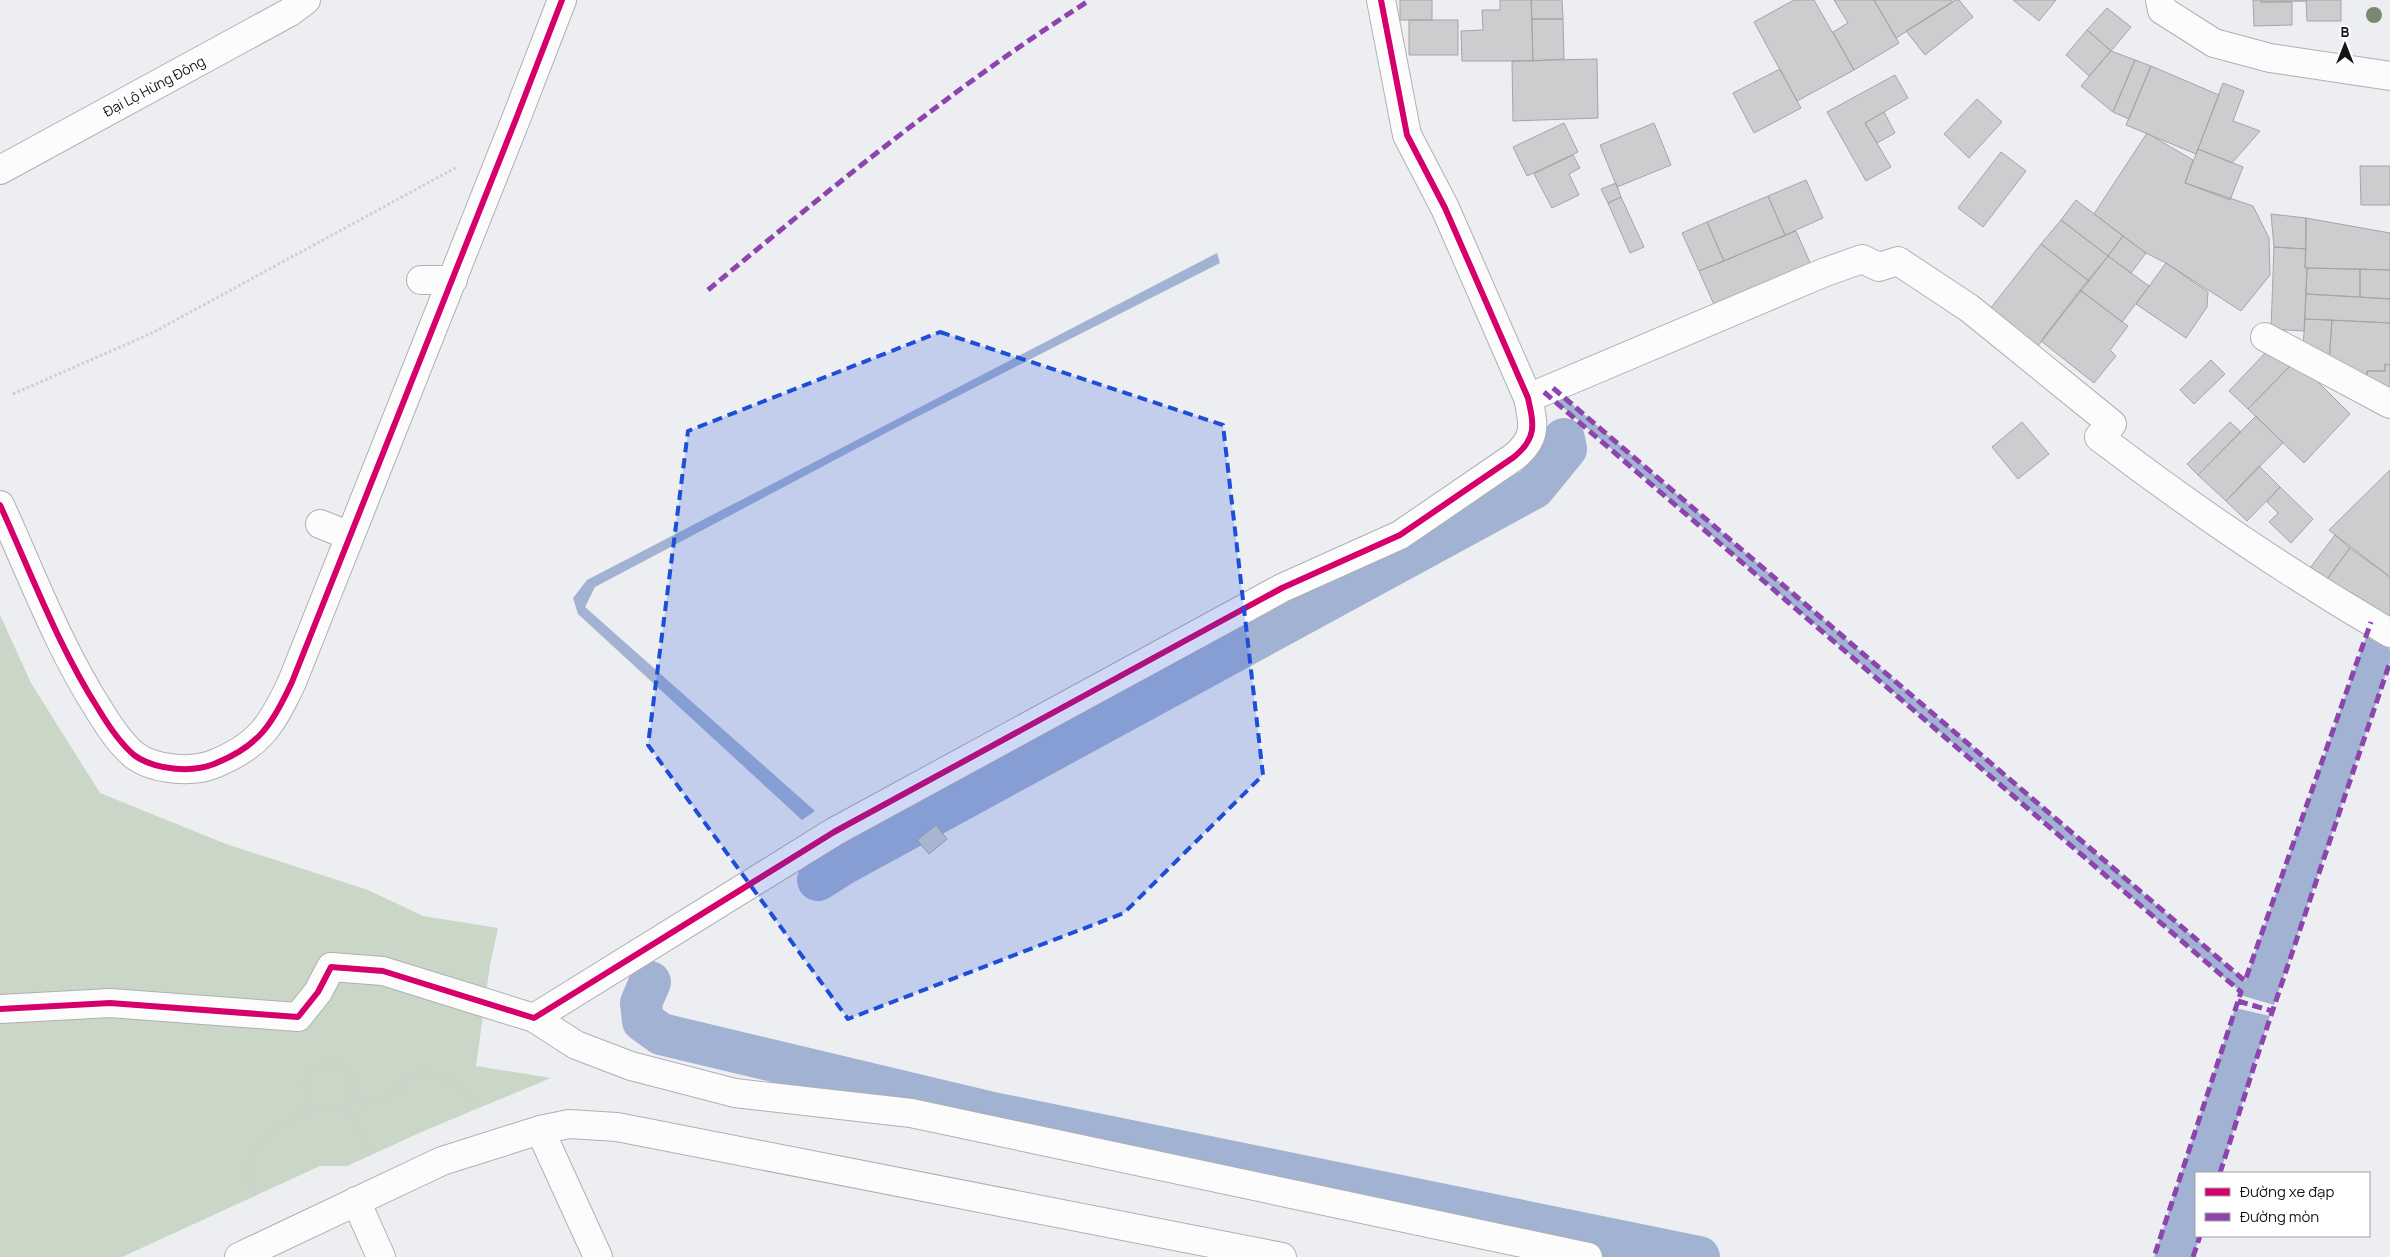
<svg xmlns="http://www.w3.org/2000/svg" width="2390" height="1257" font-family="Manrope,sans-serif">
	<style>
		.green { fill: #cad7c6 }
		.water { fill: #a1b2d2 }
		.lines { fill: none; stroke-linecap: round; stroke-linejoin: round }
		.canal { stroke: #a1b2d2; stroke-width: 42 }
		.building { fill: #cccdcf; stroke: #a4a5a7 }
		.minor-casing { stroke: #aeb0b2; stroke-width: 30 }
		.tertiary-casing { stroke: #aeb0b2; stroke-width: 30 }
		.path { stroke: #cecfcf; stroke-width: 3; stroke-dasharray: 2.5 2.5; stroke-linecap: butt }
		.minor { stroke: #fcfcfd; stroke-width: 28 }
		.tertiary { stroke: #fcfcfd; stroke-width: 28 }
		.quiet { stroke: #8e44ad; stroke-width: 5; stroke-dasharray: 10 5; stroke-linecap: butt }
		.cycleway-casing { stroke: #fff; stroke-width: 9 }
		.cycleway { stroke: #d6006c; stroke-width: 6 }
		.tree { fill: #7a8a70 }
		.marked { fill: #1d4ed8; fill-opacity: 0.2; stroke: #1d4ed8; stroke-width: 4; stroke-dasharray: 10 6; stroke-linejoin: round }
		.labels { text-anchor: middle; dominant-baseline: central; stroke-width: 4; stroke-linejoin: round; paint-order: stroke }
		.street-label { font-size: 14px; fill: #141517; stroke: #fff }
	</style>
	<rect width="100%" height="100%" fill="#eceef1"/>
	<!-- green -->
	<path class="green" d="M0,615L31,683L100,793L226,844L368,890L423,916L498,928L490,965L476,1066L551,1078L426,1130L347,1166H320L122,1257H0Z"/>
	<!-- water -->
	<path class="water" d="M1217,253L1220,263L903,424L595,587L585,607L815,811L802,820L578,614L573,598L587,580Z
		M1558,392L2245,981L2367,634L2390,649V662L2274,1005L2240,995L2241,992L1550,396Z
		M2235,1008L2270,1016L2220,1173H2196V1236H2200L2193,1257H2154Z"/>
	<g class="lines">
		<!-- canal -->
		<path class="canal" d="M818,880L845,863L1534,488L1566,449L1564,439
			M650,982L641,1003L643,1021L661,1034L988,1112L1699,1257"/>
	</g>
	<!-- building -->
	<path class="building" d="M1400,0H1432V20H1400Z
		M1500,0H1531L1533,61H1462L1461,31L1483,30L1482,10H1500Z
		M1531,0H1562L1563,19H1532Z
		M1794,0H1814L1854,70L1797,101L1754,22Z
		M1834,0H1874L1899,43L1854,70L1833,32L1848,23Z
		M1874,0H1951L1953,2L1896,38Z
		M1955,0H1959L1973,17L1925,55L1906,31Z
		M2013,0H2056L2039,21Z
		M2253,0H2261V2H2292V25L2254,26Z
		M2261,0H2306V1L2261,2Z
		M2306,0H2341V21H2307Z
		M2107,8L2131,27L2111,51L2087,30Z
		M1532,19H1563L1564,59L1533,61Z
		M1409,20H1458V55H1409Z
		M2087,30L2111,51L2089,76L2066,55Z
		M2111,51L2135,60L2113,112L2081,86Z
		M1597,59L1598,118L1513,121L1512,61Z
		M2135,60L2151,66L2129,119L2113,112Z
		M2151,66L2219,95L2196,154L2126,125Z
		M1780,69L1801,108L1754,133L1733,93Z
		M1895,75L1908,98L1865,123L1891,167L1866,181L1827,112Z
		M2223,83L2244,91L2233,121L2260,131L2232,163L2198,149Z
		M1977,99L2002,122L1969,158L1944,134Z
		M1884,112L1895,133L1877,143L1865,123Z
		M1564,123L1578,152L1527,176L1513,147Z
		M1654,123L1671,165L1617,187L1600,145Z
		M2147,133L2193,160L2185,183L2253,206L2269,238L2270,275L2241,311L2166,263L2146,253L2094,214Z
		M2198,149L2243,167L2230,200L2185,183Z
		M2001,152L2026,171L1983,227L1958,208Z
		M1573,155L1580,168L1569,174L1579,195L1552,208L1534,174Z
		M2360,166H2390V205H2361Z
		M1806,180L1823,218L1785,235L1768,196Z
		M1616,183L1621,197L1608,203L1601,189Z
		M1768,196L1785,235L1724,261L1707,222Z
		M1621,197L1644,247L1630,253L1608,203Z
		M2076,200L2123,236L2108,256L2061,220Z
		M2271,214L2306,218V249L2274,247Z
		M2306,218L2390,233V270L2305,268Z
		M2061,220L2108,256L2089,281L2041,244Z
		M1707,222L1724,261L1699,271L1682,233Z
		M1796,231L1816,276L1720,318L1699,271Z
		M2123,236L2146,253L2131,273L2108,256Z
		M2041,244L2089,281L2037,347L1990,309Z
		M2274,247L2306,249L2305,268H2307L2304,331L2271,329Z
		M2108,256L2149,286L2122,322L2080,290Z
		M2166,263L2208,292L2207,307L2186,338L2136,304Z
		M2307,268L2360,269V297L2306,294Z
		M2360,269L2390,270V299L2360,297Z
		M2080,290L2128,326L2110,350L2116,356L2094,383L2041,341Z
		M2306,294L2390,299V323L2305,319Z
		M2305,319L2332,320L2329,363L2303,347Z
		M2332,320L2390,323V365L2385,364V371H2367V384L2329,363Z
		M2270,348L2289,367L2248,409L2229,391Z
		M2211,360L2225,374L2194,404L2180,390Z
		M2296,360L2350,414L2304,463L2248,409Z
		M2385,364L2390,365V391L2367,384V371H2385Z
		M2256,416L2283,443L2226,501L2198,475Z
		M2022,422L2049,454L2018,479L1992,447Z
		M2230,422L2241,432L2198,475L2187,464Z
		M2259,466L2280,487L2247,521L2226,501Z
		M2390,470V577L2329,530Z
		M2280,487L2313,519L2291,543L2269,522L2278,513L2267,502Z
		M2335,535L2350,548L2327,579L2310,568Z
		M2350,548L2390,577V624L2327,579Z
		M936,825L947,839L929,854L917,840Z"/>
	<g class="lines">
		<defs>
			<path id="minor" d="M2160,0L2162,10L2214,43L2270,58L2390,76
				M421,280H453
				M2265,337L2390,404
				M1528,398L1823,273L1862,259L1879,267L1898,261L1969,308L2112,424L2099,437C2192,508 2289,574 2390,633
				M0,505C31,573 58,646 99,710C108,725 120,743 134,755C154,770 192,773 214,764C259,746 272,725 292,682L516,119L562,0
				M320,524L350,536
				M0,1009L110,1003L298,1017L318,992L331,967L383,971L534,1018L834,832L1282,588L1400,535L1514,457C1537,438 1534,425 1528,398L1445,208L1407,135L1381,0
				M534,1018L576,1045L631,1066L735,1093L911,1113L1588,1257
				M540,1130L598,1257
				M356,1201L381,1257
				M239,1257L442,1161L540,1130L569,1124L617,1127L1282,1257"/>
			<path id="tertiary" d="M0,170L290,12L306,0"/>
		</defs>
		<!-- minor casing -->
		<use href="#minor" class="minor-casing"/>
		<!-- tertiary casing -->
		<use href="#tertiary" class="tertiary-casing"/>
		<!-- path -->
		<path class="path" d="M13,394L152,333L457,167
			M352,1102C390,1105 388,1098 414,1073C446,1071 458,1086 480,1107
			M312,1107L334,1106L349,1110
			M255,1196C232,1137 276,1136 312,1107C296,1079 309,1064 340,1064L348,1070L354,1084L349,1110L370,1156"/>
		<!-- minor -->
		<use href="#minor" class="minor"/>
		<!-- tertiary -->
		<use href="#tertiary" class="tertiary"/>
		<!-- quiet -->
		<path class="quiet" d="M708,290C831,188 955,86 1090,0
			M1553,388L2245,981L2371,622
			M1544,392L2241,992L2154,1257
			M2238,1001L2272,1011
			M2220,1173L2255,1063L2390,662
			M2193,1257L2200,1236"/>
		<defs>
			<path id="cycleway" d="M0,505C31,573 58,646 99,710C108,725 120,743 134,755C154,770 192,773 214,764C259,746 272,725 292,682L516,119L562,0
				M0,1009L110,1003L298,1017L318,992L331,967L383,971L534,1018L834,832L1282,588L1400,535L1514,457C1537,438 1534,425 1528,398L1445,208L1407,135L1381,0"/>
		</defs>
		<!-- cycleway casing -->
		<use href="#cycleway" class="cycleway-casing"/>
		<!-- cycleway -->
		<use href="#cycleway" class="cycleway"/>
	</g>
	<!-- trees -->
	<circle class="tree" cx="2374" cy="15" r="8"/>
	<!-- marked area -->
	<path class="marked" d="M940,332L1223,425L1263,775L1124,913L848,1019L648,745L688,431Z"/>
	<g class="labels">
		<!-- street labels -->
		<g class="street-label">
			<text transform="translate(154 86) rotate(-28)">Đại Lộ Hừng Đông</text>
		</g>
	</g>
	<!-- legend -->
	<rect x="2195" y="1172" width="175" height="65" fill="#ffffff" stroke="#a1a1a2"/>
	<rect x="2205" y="1188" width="25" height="8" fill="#d6006c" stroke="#a1a1a2"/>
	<text x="2240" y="1197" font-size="15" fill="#141517">Đường xe đạp</text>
	<rect x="2205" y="1213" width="25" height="8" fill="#8e44ad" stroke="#a1a1a2"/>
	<text x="2240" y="1222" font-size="15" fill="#141517">Đường mòn</text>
	<!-- north arrow -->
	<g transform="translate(2345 45)" stroke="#ffffff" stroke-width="4" paint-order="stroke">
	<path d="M0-4L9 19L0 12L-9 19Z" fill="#141517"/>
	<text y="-8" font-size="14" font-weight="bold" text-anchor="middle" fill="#141517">B</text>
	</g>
</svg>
